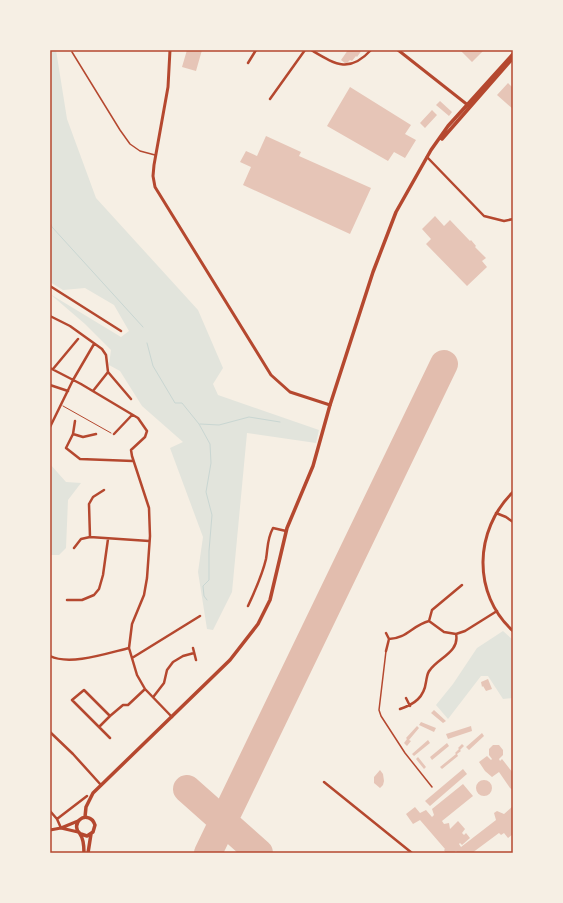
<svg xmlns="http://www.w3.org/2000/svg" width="563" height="903" font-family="'Crimson Pro',serif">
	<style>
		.green { fill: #e2e4dc }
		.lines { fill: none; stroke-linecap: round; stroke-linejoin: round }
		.stream { stroke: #c9d6d2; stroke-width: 1 }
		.runway { stroke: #e2bdae; stroke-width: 28 }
		.building { fill: #e6c5b7 }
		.path { stroke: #b5482f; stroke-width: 1 }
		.service { stroke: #b5482f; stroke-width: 1.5 }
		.minor { stroke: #b5482f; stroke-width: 2.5 }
		.tertiary { stroke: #b5482f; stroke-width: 3 }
		.secondary { stroke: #b5482f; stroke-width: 3.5 }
		.neatline { fill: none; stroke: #b5482f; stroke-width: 1.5 }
	</style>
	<rect width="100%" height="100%" fill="#f6efe4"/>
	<!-- green -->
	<path class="green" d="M50,50H56L67,119L96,198L198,310L223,368L213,384L218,395L319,430L316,443L247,433L232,592L213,630L207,629L198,572L203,537L170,448L183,442L142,406L120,371L109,365L111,350L85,324L50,294L121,337L129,331L114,305L85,288L63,290L50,282Z
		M50,464L66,482L81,483L68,500L66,548L59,555H50Z
		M503,631L513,640V698L503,699L488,676H481L448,719L436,705L453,684L477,648Z"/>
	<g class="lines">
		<!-- stream -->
		<path class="stream" d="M50,223L52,227L143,327
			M147,343L153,366L175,403H182L199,424L210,444L211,463L206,492L212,515L209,551V580L203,586L204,596L207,600
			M200,424L219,425L249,417L280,422"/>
		<!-- runway -->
		<path class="runway" d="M187,789L259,853
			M208,853L444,364"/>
	</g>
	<!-- building -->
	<path class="building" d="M187,50H202L196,71L182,67Z
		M348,50H362L357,57L356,56L352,61L350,60L346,64L341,60Z
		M460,50H484L472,62Z
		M508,83L513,88V109L497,95Z
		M350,87L411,125L405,134L416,140L405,158L394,152L388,161L327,126Z
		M440,101L452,112L449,116L436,105Z
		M432,110L437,115L425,128L420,123Z
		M266,136L301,152L299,156L371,188L350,234L243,185L251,167L240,162L246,151L257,156Z
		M435,216L444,226L450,220L470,241L471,240L476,246L475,247L486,258L482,261L487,267L467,286L426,244L431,239L422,229Z
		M488,679L492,689L486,691L483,686L482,687L481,682Z
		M434,710L446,721L443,723L431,713Z
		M421,722L436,728L434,732L419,725Z
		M417,726L419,728L409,740L411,741L407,746L404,743L407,739L406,738Z
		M471,726L472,731L448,739L446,734Z
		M482,733L484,736L469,750L466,747Z
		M428,740L430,743L414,756L412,754Z
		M447,743L449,746L432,760L430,757Z
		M462,744L464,746L460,750L461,751L457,754L458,756L442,769L440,767L456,754L455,753L459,749L458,748Z
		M493,745H499L503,750V755L499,759L500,761L502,759L513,773V790L510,788L499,772L492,777L485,771L479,762L487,756L491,760L492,759L489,755V749Z
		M418,757L426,767L424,769L416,759Z
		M463,769L467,774L430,806L425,801Z
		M380,770L383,774L384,781L383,785L380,788L374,783V777Z
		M476 788a8 8 0 1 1 16 0a8 8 0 1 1-16 0Z
		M463,784L473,796L442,821L444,824L449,823L450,829L458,821L465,829L462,833L464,835L466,833L470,838L462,845L460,843L459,844L461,847L496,820L494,813L497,811L504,814L513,806V834L508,838L504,833L501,835L499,833L472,853H458L456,851L453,853H446L444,850L445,849L420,820L413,824L406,814L415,807L420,813L426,810L432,817L434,815L432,809Z"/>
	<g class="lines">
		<!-- path -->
		<path class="path" d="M63,406L111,433"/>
		<!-- service -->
		<path class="service" d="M72,52L120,130L130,144L140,151L155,155
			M386,651L379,710L381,716L405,753L432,787"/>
		<!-- minor -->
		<path class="minor" d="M311,50C335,64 349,74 371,50
			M248,63L256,50
			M270,99L305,50
			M427,157L484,216L504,221L513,219
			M50,286L121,331
			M50,316L70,326L102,349L106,355L108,372L93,391
			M50,368L81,384L138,418L147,431L145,437L131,450L132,456L149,508L150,536L147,578L144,595L132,624L129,648L137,675L145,689L172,717
			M53,369L78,339
			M108,372L131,399
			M50,385L68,391
			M75,421L73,434L66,448L80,459L133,461
			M50,427L73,380L94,344
			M73,434L83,437L96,434
			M114,434L132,415
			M496,513L506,517L513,522
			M90,537L89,504L93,497L104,490
			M74,548L81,539L90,537L149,541
			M67,600H82L94,595L99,589L103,575L108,539
			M248,606C255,591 262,576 266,559C268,547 267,539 273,528L286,531
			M429,621L432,610L462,585
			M386,633L389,639
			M193,648L196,660
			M386,651L389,639C406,639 413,625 429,621L444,632L456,634L465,631L497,611
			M50,656C70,666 108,653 129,648
			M132,658L200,616
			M154,696L164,683L167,670L173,662L183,656L194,653
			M406,698L410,706
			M400,709C415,704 424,697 426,682C427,677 427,673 430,670C438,658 460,652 456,634
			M110,716L84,690L72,700L99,727L110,716L123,705H128L145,689
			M99,727L110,738
			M50,732L73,754L101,785
			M324,782L412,853
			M50,811L57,819L61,828
			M57,819L87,796"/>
		<!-- tertiary -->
		<path class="tertiary" d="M170,50L168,87L154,165L153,176L155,187L271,375L290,392L330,405
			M398,50L469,106
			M513,492C474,530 472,594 513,631
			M61,828L78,832
			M50,830L61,828L78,821"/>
		<!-- secondary -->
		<path class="secondary" d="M442,139L513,58
			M85,817L86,807L93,793L230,660L258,624L270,600L287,528L313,466L330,405L373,272L396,212L431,150L448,126L513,54
			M81,834L87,836L93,832L95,825C94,822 92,819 89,818C82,815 75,822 77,829C78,833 78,830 80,834C83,838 84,848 84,853
			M88,853L91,834"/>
	</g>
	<!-- border -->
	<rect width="563" height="903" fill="none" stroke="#f6efe4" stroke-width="102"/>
	<rect x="51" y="51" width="461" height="801" class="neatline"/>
</svg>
